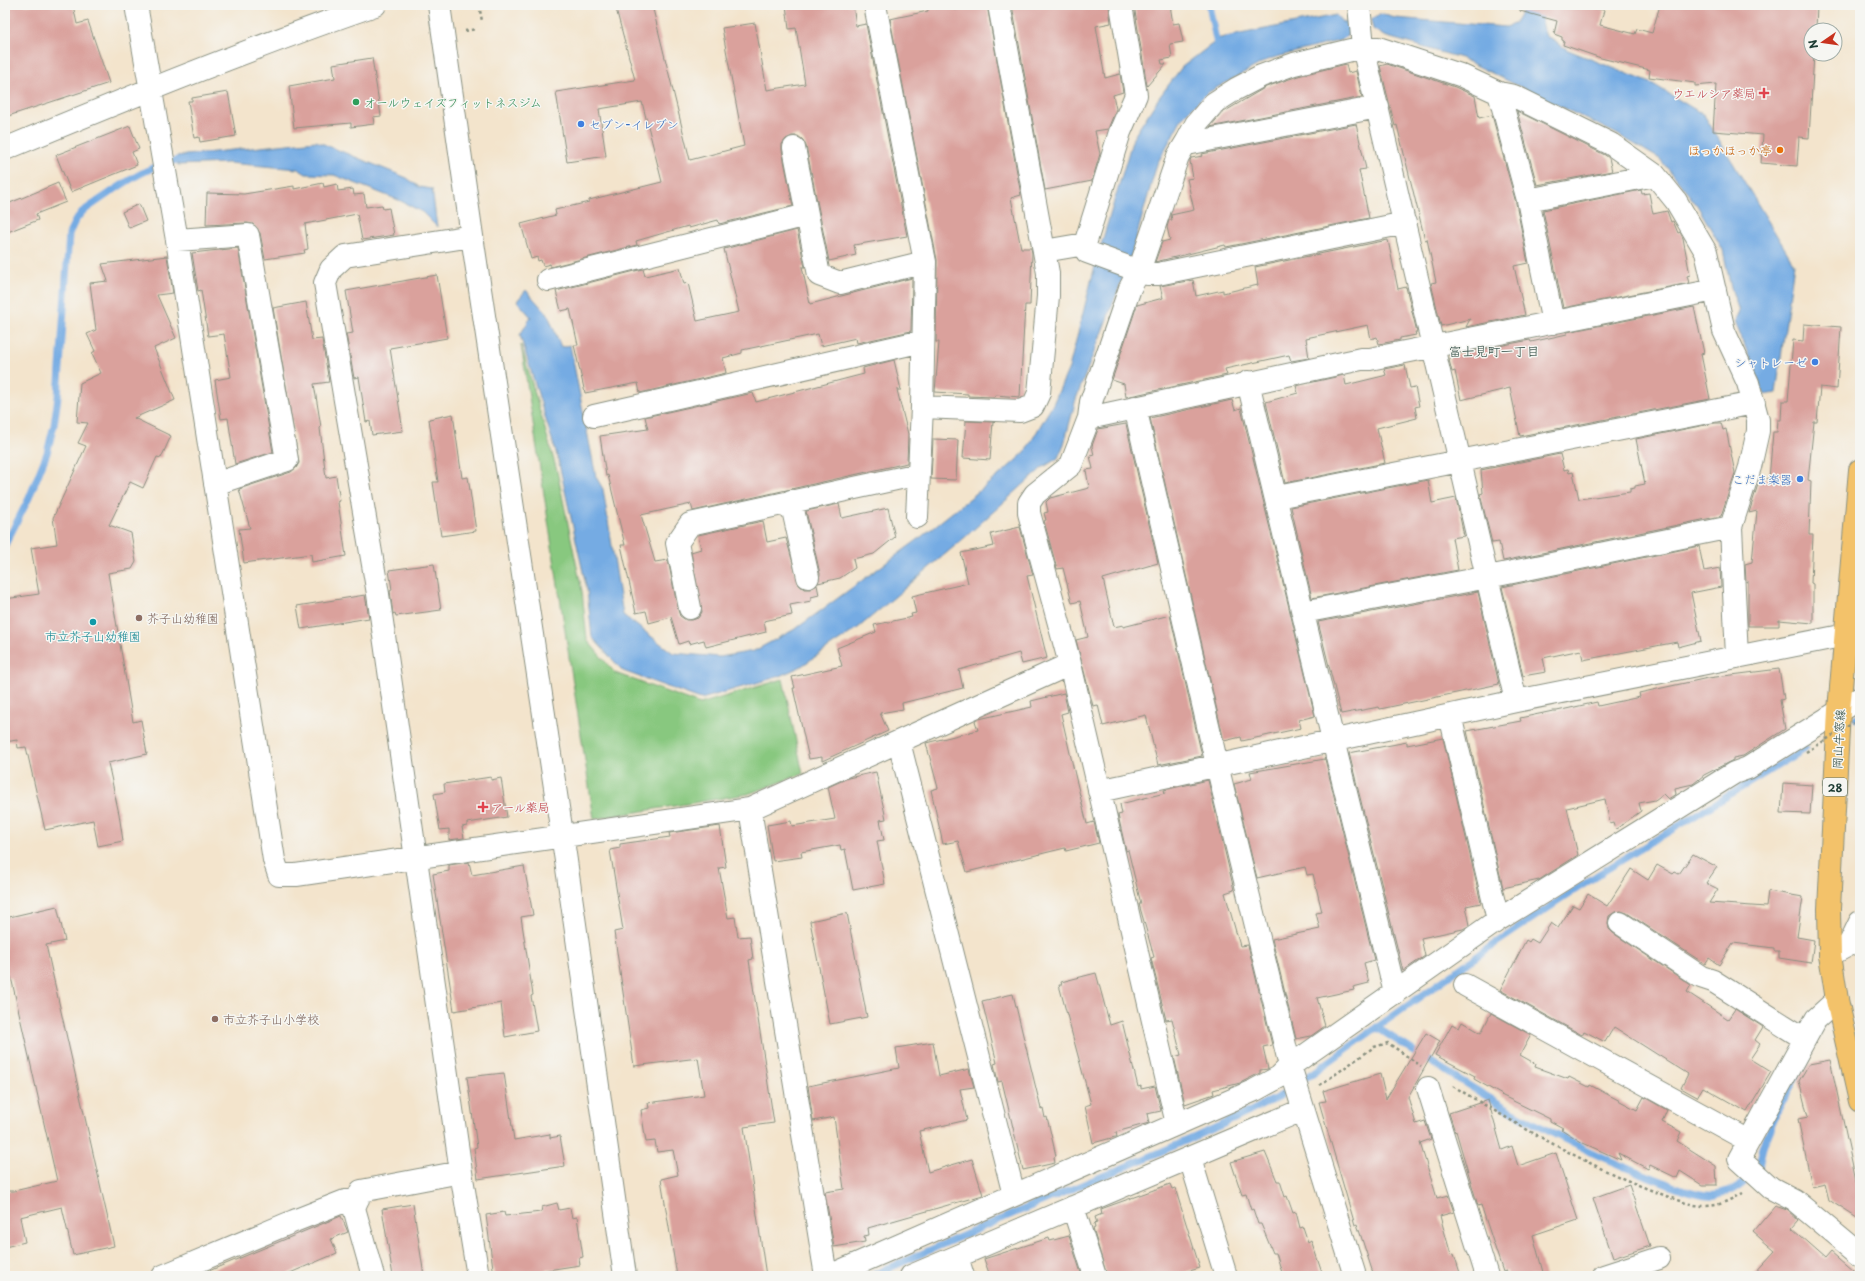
<svg xmlns="http://www.w3.org/2000/svg" width="1865" height="1281" font-family="'Playpen Sans','Klee One',sans-serif">
	<style>
		.green { fill: #88c87f; stroke: #54825a }
		.water { fill: #75abe3; stroke: #4a748c }
		.lines { fill: none; stroke-linecap: round; stroke-linejoin: round }
		.stream { stroke: #75abe3; stroke-width: 7 }
		.building { fill: #daa19c }
		.minor-casing { stroke: #899080; stroke-width: 24 }
		.major-casing { stroke: #899080; stroke-width: 24 }
		.path { stroke: #899080; stroke-width: 2.5; stroke-dasharray: 3 3; stroke-linecap: butt }
		.minor { stroke: #fff; stroke-width: 22 }
		.major { stroke: #f3c26a; stroke-width: 22 }
		.path-bridge { stroke: #899080; stroke-width: 2.5; stroke-dasharray: 3 3; stroke-linecap: butt }
		.health-dot { fill: #e0444e; stroke: #f6f6f2; stroke-width: 1.5 }
		.leisure-dot { fill: #2e9e5b; stroke: #f6f6f2; stroke-width: 1.5 }
		.shop-dot { fill: #3f7fe0; stroke: #f6f6f2; stroke-width: 1.5 }
		.food-dot { fill: #e8710a; stroke: #f6f6f2; stroke-width: 1.5 }
		.education-dot { fill: #8d6e63; stroke: #f6f6f2; stroke-width: 1.5 }
		.culture-dot { fill: #0f9aa8; stroke: #f6f6f2; stroke-width: 1.5 }
		.labels { text-anchor: middle; dominant-baseline: central; stroke-width: 3; stroke-linejoin: round; paint-order: stroke }
		.shield { fill: #f6f6f2; stroke: #60746d; stroke-width: 1 }
		.shield-label { font-size: 11px; font-weight: bold; fill: #1f3d34 }
		.health-label { font-size: 12px; fill: #be3a42; stroke: #f6f6f2; text-anchor: end }
		.leisure-label { font-size: 12px; fill: #27864d; stroke: #f6f6f2; text-anchor: start }
		.shop-label { font-size: 12px; fill: #366cbe; stroke: #f6f6f2; text-anchor: end }
		.food-label { font-size: 12px; fill: #c56008; stroke: #f6f6f2; text-anchor: end }
		.education-label { font-size: 12px; fill: #785e54; stroke: #f6f6f2; text-anchor: start }
		.culture-label { font-size: 12px; fill: #0d838f; stroke: #f6f6f2 }
		.street-label { font-size: 12px; fill: #1f3d34; stroke: #f6f6f2 }
		.neighbourhood-label { font-size: 13px; fill: #1f3d34; stroke: #f6f6f2 }
	</style>
	<rect width="100%" height="100%" fill="#f6f6f2"/>
	<filter id="ink" filterUnits="userSpaceOnUse"><feTurbulence type="fractalNoise" baseFrequency=".025" numOctaves="2"/><feDisplacementMap in="SourceGraphic" scale="8" xChannelSelector="R" yChannelSelector="G"/><feConvolveMatrix kernelMatrix="1 2 1 2 8 2 1 2 1" color-interpolation-filters="sRGB"/></filter>
	<filter id="wash" filterUnits="userSpaceOnUse"><feTurbulence type="fractalNoise" baseFrequency=".012" numOctaves="4" result="noise"/><feDisplacementMap in="SourceGraphic" scale="16" xChannelSelector="R" yChannelSelector="G"/><feGaussianBlur stdDeviation="0.9" result="paint"/><feColorMatrix in="noise" values="0 0 0 0 0 0 0 0 0 0 0 0 0 0 0 0 0 1.4 0 .05"/><feComposite in="paint" operator="in"/></filter>
	<g filter="url(#wash)">
		<rect width="100%" height="100%" fill="#f3e4cc"/>
		<!-- green -->
		<path class="green" d="M521,345L557,471L582,591L587,640L615,673L700,704L783,679L803,774L748,794L594,819Z"/>
		<!-- water -->
		<path class="water" d="M1526,5L1542,16V26L1546,36L1568,50L1653,84L1704,115L1794,264L1776,393L1765,395L1735,322L1739,311L1731,288L1723,250L1697,205L1660,159L1617,134L1461,58L1384,36L1373,29L1371,20L1381,14L1395,18L1506,27L1514,24Z
			M1336,15L1343,23L1347,22L1350,33L1342,40L1269,59L1207,93L1182,118L1157,164L1130,259L1076,399L1064,444L1058,458L1042,468L963,539L858,628L800,667L777,677L701,699L623,671L592,637L587,590L558,459L520,335L531,317L517,301L526,290L548,315L561,347L570,345L596,477L603,489L623,615L673,653L720,657L754,651L797,628L916,541L1003,472L1025,452L1053,404L1069,368L1096,262L1133,138L1158,99L1182,67L1220,38Z
			M316,141L407,178L419,187L432,189L437,227L422,212L401,201L334,175L306,174L298,169L228,163L178,165L177,156Z"/>
		<g class="lines">
			<!-- stream -->
			<path class="stream" d="M1209,5L1218,50
				M5,545L29,498L47,453L54,425L58,397L69,234L75,221L82,212C112,192 150,161 186,159
				M1857,718L1860,716
				M1376,1027C1466,1085 1556,1143 1658,1180C1675,1186 1697,1197 1716,1195C1734,1193 1746,1180 1759,1168C1762,1131 1792,1087 1809,1053
				M871,1276C940,1246 1008,1215 1077,1187C1146,1158 1216,1130 1282,1095L1490,947L1599,874L1805,749"/>
		</g>
		<g id="blocks">
			<!-- building -->
			<path class="building" d="M5,5H73L77,24L88,21L109,83L5,117Z
				M615,5H652L690,160L744,146L722,28L755,23L767,90L805,84L796,28L789,29L786,5H853L856,26L866,24L907,236L854,245L856,255L829,261L806,146L803,140L798,136H792L786,139L782,144V150L793,206L719,224L718,220L689,228L688,226L636,241L637,245L550,267V264L543,266L541,260L538,261L537,257L531,259L521,224L556,215L555,210L589,202V200L662,182L642,102L599,109L606,156L567,162L556,92L635,80Z
				M927,5H954L955,10L987,5L1021,195L1011,198L1021,248H1031L1032,253L1030,305H1025L1020,397L995,395L994,397L968,396V394L935,392L939,342H936L937,260L890,19L928,11Z
				M1012,5H1109L1111,23L1096,26L1105,78L1120,74L1123,92L1113,95L1116,109L1108,129L1095,131L1100,154L1092,181L1045,190Z
				M1134,5H1170L1173,24L1179,23L1183,42L1170,44L1172,58L1161,60L1162,64H1166L1147,86Z
				M1520,5H1594L1593,8L1604,10L1600,25L1635,34L1637,29L1652,33L1660,5H1817L1816,30H1811V54H1814L1809,138L1799,137L1797,166L1761,163L1763,135L1713,131L1716,84L1695,86V83L1649,77L1650,70L1601,58L1563,45L1564,41L1562,40V37L1554,34L1557,21L1520,11Z
				M372,58L381,116L373,117L374,124L351,127V123L294,128L289,86L335,78L333,64Z
				M1346,64L1348,73L1356,71L1362,97L1210,127L1222,113L1266,87L1298,76Z
				M1387,64L1455,87L1475,96L1479,118L1492,115L1516,203L1528,263L1514,266L1525,315L1466,327L1470,319L1441,326L1431,283L1436,282L1427,239L1425,240L1397,125L1395,126L1380,66Z
				M228,92L236,136L200,142L199,137L194,138L188,101H192V98Z
				M1517,111L1605,155L1609,158L1612,171L1537,185Z
				M1356,124L1366,169L1359,170L1369,218L1226,247L1225,245L1155,262L1162,242L1170,240L1167,227L1169,220H1172L1171,215L1194,210L1187,179L1193,178L1190,161L1191,158L1203,156L1202,154Z
				M130,126L139,149L132,152L137,165L71,192L56,155Z
				M58,183L66,202L36,214L38,220L5,233V205Z
				M323,183L324,187L337,184L338,191L353,189L354,195L364,194L366,207L382,205L383,209L389,208L394,235L362,240L357,214L305,224L308,249L304,250L305,253L265,259L260,233L253,224L247,223L206,225L207,193L244,194L294,186V189Z
				M1641,190L1642,194L1649,193L1653,214L1667,211L1671,222L1673,221L1678,233L1680,232L1683,238L1690,275L1687,276L1689,283L1563,308L1543,210Z
				M139,204L146,221L129,228L122,212Z
				M797,230L805,267H802L810,304L912,278L911,331L857,343L856,338L821,346L818,334L742,350V353L723,358L726,373L640,393L638,383L585,393L574,345H578L570,309L561,311L556,291L643,269L645,276L680,268L684,284L688,283L697,321L739,312L724,249Z
				M1388,240L1398,289L1406,287L1417,332H1415L1416,335L1400,338V340L1379,344L1377,337L1371,339L1368,325L1306,338L1309,358L1291,361L1289,355L1225,369L1227,375L1126,397L1124,384L1112,380L1137,305L1163,298L1160,286L1193,280L1196,296L1223,290V293L1258,285L1255,267Z
				M238,248L273,452L235,464L228,418L221,419L215,380L231,377L224,334L208,336L201,290L198,291L192,253Z
				M167,256L173,293L157,295L176,338L154,348L175,400L134,418L171,436L161,458L157,457L143,488L130,482L109,525L131,533L136,562L132,569L108,573L133,722L141,720L147,754L108,763L119,814L123,841L98,846L93,820L45,830L26,747L18,748L17,740L5,742V599L39,594L31,548L57,544L53,518L86,446L78,443L88,423L77,422L80,383L101,373L92,353L95,351L87,334L96,330L90,283L108,281L102,264Z
				M437,275L447,338L390,348L403,431L372,435L370,421L366,422L359,377L354,378L346,334L353,333L346,291Z
				M306,302L312,340L322,339L329,382L314,384L321,427L320,428L326,478L336,476L340,501L338,502L346,556L312,562L311,554L244,563L239,529L250,528L239,489L291,472L296,468L299,463L273,308Z
				M1694,307L1704,353L1701,354L1710,399L1520,436L1510,388L1461,400L1455,371L1452,372L1449,360L1452,355L1530,340L1531,342L1567,334V332Z
				M1804,324L1841,327L1837,389L1820,387L1817,422H1814L1808,480L1811,481L1809,535H1813L1811,583L1813,584V623L1779,620V626H1748V581L1746,582L1745,564L1752,562L1757,511L1749,513L1760,478L1769,479L1773,432H1777L1778,420H1781L1782,401H1788L1793,340L1803,341Z
				M894,360L901,390H897L908,434L907,463L693,511L691,504L641,515L655,562L668,560L678,610L680,616L686,620H692L698,618L702,612L691,552L701,549L698,535L763,521L767,542L786,538L799,585L804,589H810L817,585L819,595L811,597V601L790,605L792,615L764,621L766,632L706,647L704,640L689,644L688,641L679,644L671,617L649,623L646,611L636,613L621,545H625L608,475L606,476L600,436L648,429L645,417L753,393L756,402L864,374L863,368Z
				M1405,365L1410,388L1415,387L1419,406L1415,407L1417,418L1377,428L1385,463L1285,483L1266,402L1298,393L1296,386L1344,375L1346,385L1383,376L1386,375L1384,369Z
				M1232,400L1235,410L1241,408L1315,716L1299,720L1301,728L1242,741L1241,737L1224,741L1150,418Z
				M453,414L462,478L468,477L476,531L441,536L433,482H438L429,419Z
				M966,421L993,422L990,460L963,458Z
				M1715,423H1721L1723,430L1726,429L1735,473L1721,516L1503,561L1499,542L1492,543L1480,494L1483,493L1481,470L1560,454L1564,470L1568,469L1569,473L1573,472L1579,499L1630,492V489L1635,488V486L1645,484L1636,439Z
				M1126,424L1158,563L1103,579L1114,627L1123,625V627L1170,615L1202,756L1158,765L1146,715L1103,726L1098,705L1093,706L1076,640L1088,637L1080,601L1072,603L1063,568L1057,569L1044,521L1046,520L1044,513L1048,512L1046,502L1050,498L1089,488L1086,470L1093,469L1090,456L1094,455L1092,446L1098,429Z
				M933,439L958,440L956,480L931,479Z
				M1428,480L1432,503L1456,498L1464,536L1452,538L1458,570L1312,598L1291,507Z
				M839,504L842,518L888,508L895,537L874,554L853,559L855,568L840,578L818,583L820,574L806,511Z
				M1020,527L1033,575L1027,576L1047,658L1022,664L1019,653L959,670L963,688L902,703L903,709L880,713L888,731L822,761V757L809,759L793,688H795L792,677L842,666L837,648L876,632L874,625L912,617L911,614L916,613L912,596L968,583L961,553L994,546L991,534Z
				M1699,546L1704,571L1720,568L1721,587L1691,593L1701,641L1678,647L1677,642L1583,660L1581,650L1543,658L1546,672L1523,676L1502,587Z
				M434,564L441,610L396,616L395,613L393,614L390,591L392,590L389,570Z
				M1478,592L1499,684L1380,709L1379,707L1341,714L1318,622Z
				M365,595L369,618L301,629L297,606Z
				M1779,669L1784,699L1780,700L1785,729L1743,756L1733,758V760L1704,775L1693,784L1675,788L1676,794L1668,799L1663,794L1655,800L1639,803L1641,811L1616,829L1614,823L1610,824L1605,799L1567,808L1578,855L1539,880L1503,888L1467,731L1521,721L1520,718L1553,711H1557L1597,702L1598,706L1640,697L1639,693L1708,678Z
				M1064,693L1068,712L1061,714L1075,775L1087,824L1094,822L1099,843L1066,851L1065,848L967,872L958,841L943,844L931,790L938,788L926,743L978,730L975,721L979,719L1032,707L1031,701Z
				M1443,738L1481,903L1466,906L1470,925L1463,929L1421,938L1425,956L1403,971L1349,753L1407,742V745Z
				M1325,759L1374,960L1364,963L1369,983L1353,987L1354,990L1317,998L1325,1026L1311,1036L1296,1039L1272,939L1320,929L1316,913L1322,912L1313,874L1307,875L1305,867L1257,878L1234,784L1252,779L1250,772Z
				M876,772L886,819L880,820L884,840L877,841L885,884L853,890L845,849L841,850L840,845L801,852L802,857L773,861L767,825L791,821L792,826L835,819L828,787L848,778Z
				M491,777V780L501,778L507,817L467,823V826L462,827L464,838L449,840V829L440,830L434,794L445,792L444,784Z
				M1208,780L1234,890L1225,893L1240,946L1248,945L1272,1045L1263,1047L1268,1069L1260,1070V1073L1240,1083L1213,1090L1214,1094L1185,1104L1174,1057L1181,1055L1172,1019L1166,1020L1151,958L1154,957L1139,904H1141L1128,850L1126,851L1118,815L1122,814L1120,804L1165,793L1164,790Z
				M1783,783L1812,785L1810,814L1781,813Z
				M720,826L726,867L719,868L728,918L735,917L738,937L750,936L753,959L749,960L774,1123L744,1127L766,1276H677L661,1179L678,1175L673,1150L657,1152L655,1141L646,1142L641,1110L649,1108L648,1103L704,1095L698,1058L634,1066L614,932L623,930L610,850L620,848V844L670,837L669,833Z
				M1693,854L1717,867L1706,883L1718,889L1709,903L1766,907L1768,891L1803,897L1797,937L1814,940L1811,963L1779,958V951H1774V948L1733,943L1719,965L1709,958L1705,964L1627,913L1621,911L1615,912L1609,916L1608,923L1609,929L1613,933L1691,985L1687,992L1728,1019L1735,1009L1763,1027L1755,1040L1760,1044L1750,1059L1771,1072L1747,1112L1703,1087L1697,1097L1681,1088L1688,1074L1614,1027L1605,1042L1584,1031L1582,1035L1500,990L1526,940L1529,942L1531,939L1538,943L1551,923L1558,928L1573,905L1579,908L1588,894L1607,906L1631,869L1648,880L1657,865L1673,874L1675,872L1679,874Z
				M469,862L472,875L524,866L533,915L521,917L533,995L531,996L537,1031L505,1037L501,1003L454,1011L433,874L449,871V865Z
				M57,906L65,941L46,945L114,1246L73,1255L62,1207L20,1217L25,1242L5,1247V1191H14L57,1181L11,977L5,978V918Z
				M847,913L867,1017L830,1024L810,921Z
				M1096,973L1110,1025L1122,1021L1138,1087L1141,1086V1089L1155,1086L1161,1111L1147,1114L1149,1123L1116,1132L1117,1137H1115L1093,1143L1085,1106L1091,1104L1059,985H1062L1061,982Z
				M1013,994L1041,1109L1043,1108L1045,1118L1047,1117L1056,1156L1054,1157L1055,1163L1023,1170L1002,1081L998,1082L994,1064L997,1063L982,1001Z
				M1491,1013L1531,1035L1520,1055L1536,1064L1535,1067L1568,1079L1569,1077L1589,1087L1590,1085L1637,1110L1644,1097L1667,1110L1662,1122L1681,1132L1677,1141L1716,1166L1717,1185H1702L1680,1171L1677,1178L1650,1165L1648,1169L1618,1153L1621,1160L1583,1143L1561,1129L1563,1128L1550,1121V1119L1501,1095H1502L1474,1079L1475,1076L1435,1055L1452,1024L1459,1028L1462,1022L1481,1033Z
				M1426,1033L1440,1041L1408,1097L1416,1124L1425,1121L1431,1139L1420,1143L1437,1198L1448,1195L1454,1212L1440,1216L1451,1255L1454,1254L1461,1276H1374L1357,1224L1355,1225L1319,1102L1326,1101L1323,1091L1380,1074L1386,1099Z
				M933,1042L939,1076L969,1069L974,1087L960,1089L967,1120L919,1131L928,1172L972,1159L983,1195L868,1228L869,1235L864,1236L865,1242L834,1247L825,1192L844,1189L834,1117L813,1121L808,1086L899,1068L896,1048Z
				M1830,1060L1860,1199V1220L1829,1200L1825,1184L1812,1187L1798,1119L1808,1117L1799,1081L1809,1064Z
				M504,1073L514,1140L550,1134V1138L560,1136L565,1166L478,1179L474,1148L477,1147L467,1077Z
				M1488,1100L1502,1150L1512,1146L1518,1166L1556,1153L1578,1220L1533,1235L1544,1276H1508L1507,1271L1503,1272L1481,1205L1478,1206L1456,1131L1455,1132L1449,1113Z
				M1265,1152L1277,1181H1280L1285,1197L1287,1196L1293,1213L1296,1212L1300,1228L1303,1227L1308,1242L1311,1240L1323,1276H1283L1276,1253H1273L1261,1224H1258L1253,1209L1251,1210L1246,1194L1242,1195L1231,1162Z
				M1170,1184L1172,1189L1175,1188L1200,1268L1172,1276H1107L1093,1229L1095,1228L1094,1224L1097,1223L1095,1217L1102,1214L1101,1209Z
				M1629,1185L1650,1246L1613,1258L1593,1198Z
				M557,1203L559,1210L570,1208L572,1218L577,1217L583,1257L579,1258L580,1265L528,1273V1276H494L486,1215L504,1212L505,1216L541,1212L542,1207Z
				M413,1204L424,1276H393L382,1209Z
				M1775,1206L1787,1210L1798,1220L1791,1228L1825,1258L1831,1251L1860,1276H1752L1775,1251L1753,1232Z
				M341,1216L348,1232L331,1239L337,1253L283,1276H197Z
				M1069,1236L1082,1276H990L984,1259L1049,1238L1050,1241Z"/>
		</g>
	</g>
	<g filter="url(#ink)">
		<use href="#blocks" fill-opacity="0" stroke="#899080" stroke-width="1"/>
		<g class="lines">
			<defs>
				<path id="minor" d="M136,5L177,240L274,860L279,875H296L750,809L1070,664
					M439,5L472,236L565,854L625,1276
					M875,5L925,262L922,407L917,517
					M1121,5L1136,95L1120,132L1085,244L1087,252L1147,274H1158L1405,223
					M1359,5L1363,47L1516,701
					M1499,93L1528,200L1553,323
					M1187,141L1196,124L1214,103L1236,89L1261,76L1294,64L1363,47L1378,48L1460,75L1499,93L1514,96L1611,144L1655,175L1676,201L1706,252L1724,331L1748,383L1758,420V431L1750,467L1731,527L1737,657
					M794,148L819,275L840,283L925,262
					M5,149C127,98 250,48 375,5
					M1528,200L1655,175
					M472,236L345,256L331,269L325,283L378,594L461,1172L478,1276
					M177,240L248,235L287,460L215,484
					M1044,251L1085,244
					M548,280L807,215
					M1248,382L1333,740L1395,993
					M922,407L1020,411L1033,406L1039,393L1048,296V273L999,5
					M1135,407L1217,765L1290,1066L1355,1276
					M594,416L923,341
					M1089,418L1361,359H1370L1715,290
					M1277,497L1754,403
					M791,501L808,577
					M690,608L677,543L690,524L919,474
					M1303,612L1488,577L1731,527
					M1450,715L1498,920
					M899,742L1014,1195
					M1099,791L1516,701L1846,635
					M750,809L826,1276
					M1620,923L1701,977L1713,981L1805,1039
					M1830,955L1849,945L1860,922
					M1465,985L1749,1141
					M1837,1000L1816,1019L1739,1159L1771,1188L1794,1200L1860,1255
					M1428,1088L1487,1276
					M1177,1124L1070,664L1029,513V503L1035,494L1071,465L1089,418L1091,402L1130,288L1139,271L1178,156L1187,141L1192,143L1378,107
					M1190,1158L1226,1276
					M1073,1207L1095,1276
					M957,1257L963,1276
					M163,1276L294,1221L345,1201L358,1199
					M373,1276L354,1208L361,1191L461,1172
					M829,1276L1255,1090L1279,1077L1290,1066L1498,920L1734,773L1748,768L1860,698
					M911,1276L1302,1110
					M1604,1276L1659,1258"/>
				<path id="major" d="M1860,470L1839,710L1829,909L1830,955L1837,1000L1860,1101"/>
			</defs>
			<!-- minor casing -->
			<use href="#minor" class="minor-casing"/>
			<!-- major casing -->
			<use href="#major" class="major-casing"/>
			<!-- path -->
			<path class="path" d="M479,5L482,21
				M465,31L476,29
				M1320,1085L1374,1047L1388,1043L1421,1066
				M1453,1086C1516,1124 1587,1166 1656,1192C1672,1198 1689,1206 1706,1206C1720,1206 1730,1200 1742,1193"/>
			<!-- minor -->
			<use href="#minor" class="minor"/>
			<!-- major -->
			<use href="#major" class="major"/>
			<!-- path-bridge -->
			<path class="path-bridge" d="M1806,752L1853,723"/>
		</g>
	</g>
	<!-- markers -->
	<g class="health-dot">
		<path d="M1762 87h4v4h4v4h-4v4h-4v-4h-4v-4h4z"/>
		<path d="M481 801h4v4h4v4h-4v4h-4v-4h-4v-4h4z"/>
	</g>
	<circle class="leisure-dot" cx="356" cy="102" r="4"/>
	<g class="shop-dot">
		<circle cx="581" cy="124" r="4"/>
		<circle cx="1815" cy="362" r="4"/>
		<circle cx="1800" cy="479" r="4"/>
	</g>
	<circle class="food-dot" cx="1780" cy="150" r="4"/>
	<g class="education-dot">
		<circle cx="139" cy="618" r="4"/>
		<circle cx="215" cy="1019" r="4"/>
	</g>
	<circle class="culture-dot" cx="93" cy="622" r="4"/>
	<g class="labels">
		<!-- shield labels -->
		<rect class="shield" x="1823" y="778" width="24" height="18" rx="3"/>
		<g class="shield-label">
			<text x="1835" y="787">28</text>
		</g>
		<!-- health labels -->
		<g class="health-label">
			<text x="1756" y="93">ウエルシア薬局</text>
			<text x="491" y="807" text-anchor="start">アール薬局</text>
		</g>
		<!-- leisure labels -->
		<g class="leisure-label">
			<text x="364" y="102">オールウェイズフィットネスジム</text>
		</g>
		<!-- shop labels -->
		<g class="shop-label">
			<text x="589" y="124" text-anchor="start">セブン-イレブン</text>
			<text x="1807" y="362">シャトレーゼ</text>
			<text x="1792" y="479">こだま楽器</text>
		</g>
		<!-- food labels -->
		<g class="food-label">
			<text x="1772" y="150">ほっかほっか亭</text>
		</g>
		<!-- education labels -->
		<g class="education-label">
			<text x="147" y="618">芥子山幼稚園</text>
			<text x="223" y="1019">市立芥子山小学校</text>
		</g>
		<!-- culture labels -->
		<g class="culture-label">
			<text x="93" y="636">市立芥子山幼稚園</text>
		</g>
		<!-- street labels -->
		<g class="street-label">
			<text transform="translate(1838 739) rotate(-87)">岡山牛窓線</text>
		</g>
		<!-- neighbourhood labels -->
		<g class="neighbourhood-label">
			<text x="1494" y="350">富士見町一丁目</text>
		</g>
	</g>
	<!-- margin -->
	<rect width="1865" height="1281" fill="none" stroke="#f6f6f2" stroke-width="20"/>
	<!-- north arrow -->
	<g transform="translate(1823 42) rotate(257)"><circle r="19" fill="#f6f6f2" stroke="#a0aca6"/>
	<path d="M0-3L7 15L0 10L-7 15Z" fill="#c8321e"/>
	<text y="-6" font-size="11" font-weight="bold" text-anchor="middle" fill="#1f3d34">N</text>
	</g>
</svg>
